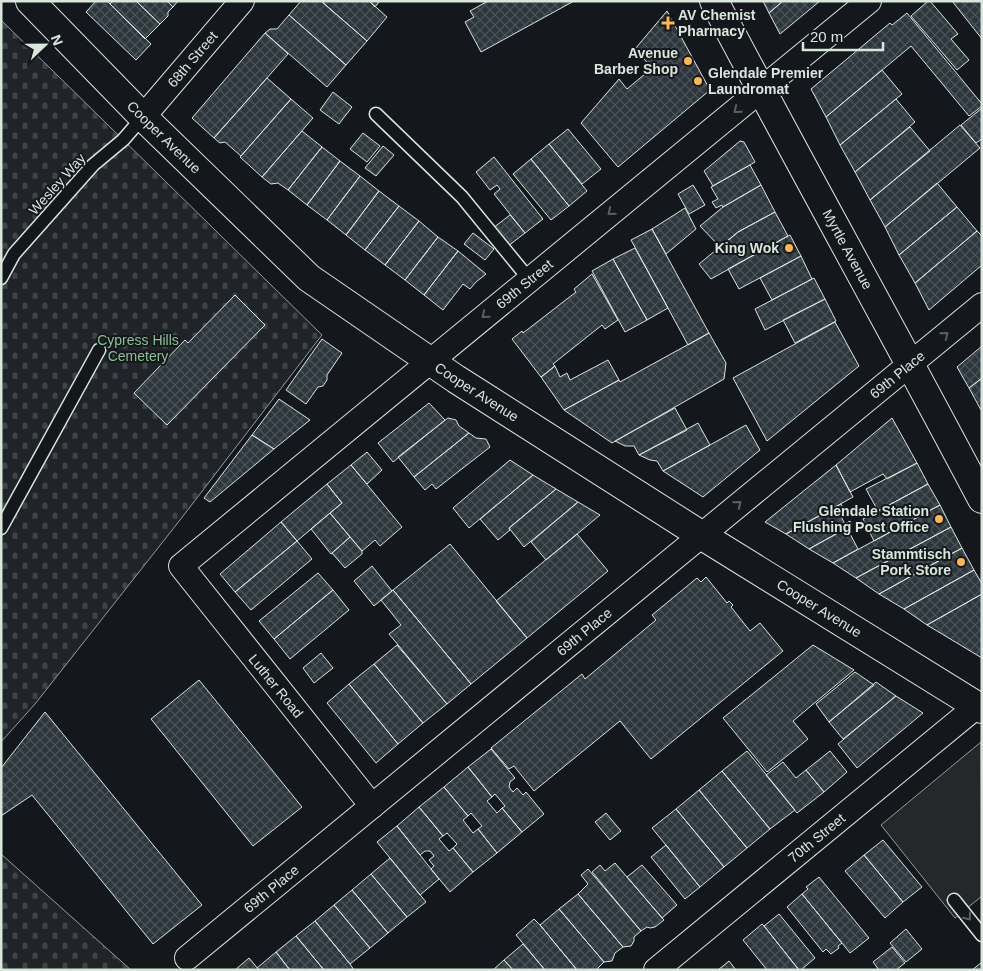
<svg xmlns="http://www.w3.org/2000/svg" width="983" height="971" font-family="Arial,sans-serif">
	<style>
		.cemetery { fill: url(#cemetery-stones); stroke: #939e99 }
		.parking { fill: #24282b; stroke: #939e99 }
		.building { fill: url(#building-cross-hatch); stroke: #d8e6dc }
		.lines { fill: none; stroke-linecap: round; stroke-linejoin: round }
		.lane-casing { stroke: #d8e6dc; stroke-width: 15 }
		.street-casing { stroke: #d8e6dc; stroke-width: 26 }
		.secondary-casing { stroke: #d8e6dc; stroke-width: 30 }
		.primary-casing { stroke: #d8e6dc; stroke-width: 30 }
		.lane { stroke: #14181c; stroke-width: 12 }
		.street { stroke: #14181c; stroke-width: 24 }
		.secondary { stroke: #14181c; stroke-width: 28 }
		.primary { stroke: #14181c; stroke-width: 28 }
		.oneway { stroke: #59605f }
		.poi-dot { fill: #ffb74d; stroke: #14181c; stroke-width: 2 }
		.labels { text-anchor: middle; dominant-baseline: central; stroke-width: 4; stroke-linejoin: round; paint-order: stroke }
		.poi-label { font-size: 14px; font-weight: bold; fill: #d8e6dc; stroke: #14181c; text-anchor: end }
		.street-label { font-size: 14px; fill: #d8e6dc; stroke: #14181c }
		.park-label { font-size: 14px; fill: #8ac095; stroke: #14181c }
	</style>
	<defs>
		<pattern id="cemetery-stones" width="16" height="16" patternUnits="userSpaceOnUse" patternTransform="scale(1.25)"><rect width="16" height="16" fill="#202428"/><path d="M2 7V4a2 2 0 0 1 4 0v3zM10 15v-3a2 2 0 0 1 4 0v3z" fill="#404447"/></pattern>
		<pattern id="building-cross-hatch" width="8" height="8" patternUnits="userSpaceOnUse" patternTransform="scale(1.25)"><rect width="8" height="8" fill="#2c363c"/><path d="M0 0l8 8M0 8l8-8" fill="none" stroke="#4a5358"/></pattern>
	</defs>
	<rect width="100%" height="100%" fill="#14181c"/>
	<!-- cemetery -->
	<path class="cemetery" d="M1,20L322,335L180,520L35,704L1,742Z
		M1,854L131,970H1Z"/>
	<!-- parking -->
	<path class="parking" d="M981,742L982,896L955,918L881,825Z"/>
	<!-- building -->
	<path class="building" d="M96,1H107L151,44L136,60L86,12Z
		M113,1H136L160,24L145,39L110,4Z
		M136,1H167L173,7L168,12V16L160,24Z
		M167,1H178L173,7Z
		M301,1H321L367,41L346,65L289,15Z
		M321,1H369L387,17L367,41Z
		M369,1H380L375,7Z
		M488,1H574L481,52L465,22L474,17L470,11Z
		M763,1H783L769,13Z
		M783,1H820L780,34L769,13Z
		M928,1H930L958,34L951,39L969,60L957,70L911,16Z
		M952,1H982V39Z
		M667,11L710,90L618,167L581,123L619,79L627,89L652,68L635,49Z
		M907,13L982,104V106L969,116L911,46L826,117L811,89L890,23L892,25Z
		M289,15L346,65L327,87L265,33L270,29H277Z
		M265,33L288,54L214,138L192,118Z
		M882,70L902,94L840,145L826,117Z
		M267,78L291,99L241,156L225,142L220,143L214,138Z
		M333,92L352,107L339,124L320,110Z
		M291,99L313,118L262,177L240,157Z
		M896,99L915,122L855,172L840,145Z
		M982,108V139L976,143L961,125Z
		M960,125L980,148L885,227L870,200Z
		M910,127L930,151L870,200L855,172Z
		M568,129L601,169L582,184L549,144Z
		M302,131L322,147L288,190L278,183L271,184L262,177Z
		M363,133L380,146L367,162L350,149Z
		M740,141L744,142L755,162L713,186L704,171Z
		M549,144L587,191L569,206L531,159Z
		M383,146L394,155L376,176L365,168Z
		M322,147L340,161L307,205L288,190Z
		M494,157L543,219L525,233L494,194L500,189L497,185L490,190L476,172Z
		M531,159L569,206L551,220L513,174Z
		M340,161L360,176L327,220L307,205Z
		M750,165L761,185L723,207L722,205L716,208L712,202L718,199L711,187Z
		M360,176L379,191L346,235L327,220Z
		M937,183L957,207L899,255L885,227Z
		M693,185L705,205L689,214L678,194Z
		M761,185L775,212L738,232L720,247L700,226L723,207Z
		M379,191L399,206L365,250L346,235Z
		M399,206L419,221L385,265L365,250Z
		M957,207L977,231L915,283L899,255Z
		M685,208L696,229L666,254L652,229Z
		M775,212L788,236L711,279L699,264L738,232Z
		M510,215L525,233L508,246L493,228Z
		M419,221L438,237L405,280L385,265Z
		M652,229L709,333L688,345L631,240Z
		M977,231L982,236V265L929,310L915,283Z
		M473,233L494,249L485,260L464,244Z
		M790,235L801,256L739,289L728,269Z
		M438,237L458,251L424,295L405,280Z
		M635,248L668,308L647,320L613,259Z
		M458,251L486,274L476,282L470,289L463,284L443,310L424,295Z
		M801,256L812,279L772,300L760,278Z
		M613,259L647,320L625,332L592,271Z
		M592,274L618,320L605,329L602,325L553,364L555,366L541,377L512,339L522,331L523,333L576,292L574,289Z
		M814,278L825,299L765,330L755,309Z
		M235,295L265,325L167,425L134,393L185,340L188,343Z
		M825,299L836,321L795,343L783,320Z
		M835,322L859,366L767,441L733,378Z
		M709,333L726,363L724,379L612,443L564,410L619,380L620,382Z
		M322,339L342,353L327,375V380L323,386L318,387L306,404L286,390Z
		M982,346V378L969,388L957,367Z
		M608,360L619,380L564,410L541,377L555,366L560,377L567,373L570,380Z
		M982,378V409L981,410L969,388Z
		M279,399L310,420L274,449L252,435Z
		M429,403L445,420L393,462L378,443Z
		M675,408L687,430L639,455L634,446H625L615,441Z
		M448,418L456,420L459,426L469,433L414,477L398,457Z
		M892,418L917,463L887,479L883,474L850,492L836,465Z
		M698,423L710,445L663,471L657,461L650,460L639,455Z
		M746,425L760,450L703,497L663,471Z
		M469,433L476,438L486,439L490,447L436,489L432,484L425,490L414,477Z
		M252,435L274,449L210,502L204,498Z
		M367,452L382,470L367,484L351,465Z
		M510,460L533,475L469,528L453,508Z
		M917,463L928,484L878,511L866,489Z
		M351,465L402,527L380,546L375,540L362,551L330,513L342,503L327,484Z
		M836,465L853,497L786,534L765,522Z
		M533,475L556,489L509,528L510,530L498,540L480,519Z
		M327,484L342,503L297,541L281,522Z
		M928,484L940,505L874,541L863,519Z
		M556,489L578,502L524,547L509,528Z
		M578,502L600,515L546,560L531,542Z
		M841,504L844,510L839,513L845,524L850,521L852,525L809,549L786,534Z
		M940,505L951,527L856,578L833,563Z
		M330,513L350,537L331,554L311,529Z
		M281,522L297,541L235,592L220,574Z
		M951,527L962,548L879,594L856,578Z
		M847,528L858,549L833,563L809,549Z
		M577,534L608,571L527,638L496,601Z
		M350,537L362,551V554L345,568L332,553Z
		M297,541L312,559L251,610L235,592Z
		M450,544L527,638L471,684L393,590Z
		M962,548L974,570L904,609L879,594Z
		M372,566L392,591L374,606L354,581Z
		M974,570L982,584V594L927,625L904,609Z
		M318,573L333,590L274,639L259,621Z
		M706,577L727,603L729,601L733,605L731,607L750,631L760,623L783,651L651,759L620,721L534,791L514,766L509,769L491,748L582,674L585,679L656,620L652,615L697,578L701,582Z
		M333,590L349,610L290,659L274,639Z
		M393,590L471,684L447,704L389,634L401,625L381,600Z
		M982,594V658L927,625Z
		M397,645L447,704L423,723L374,664Z
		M813,645L854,670L793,721L808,739L767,772L723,718Z
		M321,653L333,668L314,683L303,668Z
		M374,664L423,723L398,744L349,684Z
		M855,672L874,685L829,722L816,704Z
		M199,680L302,807L253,846L151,719Z
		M876,682L896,696L843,739L829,722Z
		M349,684L398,744L376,763L327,703Z
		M896,696L923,713L857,768L838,744Z
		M45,712L202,905L153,944L32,795L1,816V768Z
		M491,749L515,778L510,782L509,787L513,792L517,788L523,795L526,792L544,814L522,832L502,808L505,806L495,794L492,797L468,767Z
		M747,751L795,810L770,829L722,771Z
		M830,751L847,772L824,792L806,770Z
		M783,762L796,778L806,770L824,792L797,813L766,775Z
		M468,767L492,797L487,801L497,813L502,808L522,832L497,853L478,829L482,826L471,813L468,816L444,787Z
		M722,771L770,829L747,848L699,790Z
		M444,787L468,816L463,820L473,833L478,829L497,853L473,872L453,848L457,844L447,833L443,836L419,807Z
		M699,790L747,848L724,867L676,809Z
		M419,807L443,836L439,839L449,851L453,848L473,872L450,892L431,869L434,866L429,860L434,856L430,851H425L420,855L397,826Z
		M676,809L724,867L700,887L652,828Z
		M606,813L621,831L610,840L595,822Z
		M397,826L439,879L420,895L377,842Z
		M883,840L922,887L903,902L864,855Z
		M666,845L700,887L685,899L651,857Z
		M864,855L903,902L885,918L845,871Z
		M390,858L426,902L407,917L371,874Z
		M615,863L664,920L655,927L650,928L647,927L641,931L592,872L600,865L605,871Z
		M642,865L677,905L662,918L627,877Z
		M588,869L641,931L634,937V941L631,946L623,947L578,894L588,884L581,875Z
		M371,874L407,917L388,933L352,890Z
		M819,877L869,938L850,953L802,894L808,889L806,887Z
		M352,890L388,933L370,948L334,905Z
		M578,894L623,947L615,953L612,961L604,962L559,909Z
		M802,894L842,943L838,946L839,948L831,954L826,949L823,952L787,907Z
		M334,905L370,948L350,964L315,921Z
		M559,909L604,962L596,970H577L540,925Z
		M779,914L815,958L801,970H799L764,926Z
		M534,919L540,925L577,970H545L516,935Z
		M315,921L350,964L354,970H324L296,936Z
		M762,924L764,926L799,970H767L743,940Z
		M906,929L922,949L906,962L890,943Z
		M296,936L324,970H290L276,952Z
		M523,944L545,970H513L504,960Z
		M892,947L905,963L896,970H879L873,962Z
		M276,952L290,970H259L257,968Z
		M249,958L259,970H235Z
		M504,960L513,970H493Z
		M729,961L736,970H718Z
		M982,962V970H972Z"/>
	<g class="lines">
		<defs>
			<path id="lane" d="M376,114L462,197L529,279
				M1,278L14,254L93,165L123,140L143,117
				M1,528L99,350
				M954,900L982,935"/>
			<g id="street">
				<path id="s1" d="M143,117L242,1"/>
				<path id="s2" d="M372,806L181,566L869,1"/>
				<path id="s3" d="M187,958L982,305"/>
				<path id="s4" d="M656,970L977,706"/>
			</g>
			<g id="secondary">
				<path id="s5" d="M30,1L143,117L309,278L456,379L701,535L982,709"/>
			</g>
			<g id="primary">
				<path id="s6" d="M714,1C802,168 894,332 982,499"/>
			</g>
		</defs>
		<!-- lane casing -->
		<use href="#lane" class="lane-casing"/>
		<!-- street casing -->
		<use href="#street" class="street-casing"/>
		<!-- secondary casing -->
		<use href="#secondary" class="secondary-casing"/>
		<!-- primary casing -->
		<use href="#primary" class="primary-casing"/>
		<!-- lane -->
		<use href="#lane" class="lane"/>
		<!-- street -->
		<use href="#street" class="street"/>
		<!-- secondary -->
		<use href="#secondary" class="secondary"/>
		<!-- primary -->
		<use href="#primary" class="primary"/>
	</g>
	<!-- one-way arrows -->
	<defs><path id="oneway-chevron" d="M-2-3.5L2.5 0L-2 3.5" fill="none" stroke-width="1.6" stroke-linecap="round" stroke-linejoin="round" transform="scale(1.25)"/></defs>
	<g class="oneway">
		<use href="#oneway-chevron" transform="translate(737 110) rotate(141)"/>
		<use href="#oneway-chevron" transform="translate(611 212) rotate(141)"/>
		<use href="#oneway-chevron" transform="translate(485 315) rotate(141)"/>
		<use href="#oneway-chevron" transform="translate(945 335) rotate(-39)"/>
		<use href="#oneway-chevron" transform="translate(738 504) rotate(-39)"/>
		<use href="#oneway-chevron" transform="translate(968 917) rotate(52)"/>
	</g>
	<!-- markers -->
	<g class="poi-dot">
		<path d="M665.5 15.5h5v5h5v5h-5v5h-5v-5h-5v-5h5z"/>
		<circle cx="688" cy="61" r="5"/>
		<circle cx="698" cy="81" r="5"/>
		<circle cx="789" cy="248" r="5"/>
		<circle cx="939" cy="519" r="5"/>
		<circle cx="961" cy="562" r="5"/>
	</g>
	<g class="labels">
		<!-- poi labels -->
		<g class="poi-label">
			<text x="678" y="15" text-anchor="start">AV Chemist<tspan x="678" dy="16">Pharmacy</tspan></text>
			<text x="678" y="53">Avenue<tspan x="678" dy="16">Barber Shop</tspan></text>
			<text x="708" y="73" text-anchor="start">Glendale Premier<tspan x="708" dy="16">Laundromat</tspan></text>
			<text x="779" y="248">King Wok</text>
			<text x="929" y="511">Glendale Station<tspan x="929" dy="16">Flushing Post Office</tspan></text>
			<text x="951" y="554">Stammtisch<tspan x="951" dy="16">Pork Store</tspan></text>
		</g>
		<!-- street labels -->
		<g class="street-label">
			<text stroke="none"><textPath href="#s1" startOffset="76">68th Street</textPath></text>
			<text stroke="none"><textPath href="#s5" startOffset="191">Cooper Avenue</textPath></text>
			<text transform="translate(57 184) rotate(-48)">Wesley Way</text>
			<text stroke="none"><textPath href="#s6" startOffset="282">Myrtle Avenue</textPath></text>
			<text stroke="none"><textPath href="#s2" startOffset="751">69th Street</textPath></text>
			<text stroke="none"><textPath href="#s3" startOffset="919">69th Place</textPath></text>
			<text stroke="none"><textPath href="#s5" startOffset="596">Cooper Avenue</textPath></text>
			<text stroke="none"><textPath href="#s5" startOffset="1001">Cooper Avenue</textPath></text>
			<text stroke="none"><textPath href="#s3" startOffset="514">69th Place</textPath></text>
			<text transform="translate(276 686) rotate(51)">Luther Road</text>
			<text stroke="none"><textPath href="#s4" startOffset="208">70th Street</textPath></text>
			<text stroke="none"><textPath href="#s3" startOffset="109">69th Place</textPath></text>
		</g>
		<!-- park labels -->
		<g class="park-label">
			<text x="138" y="340">Cypress Hills<tspan x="138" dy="16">Cemetery</tspan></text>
		</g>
	</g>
	<!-- border -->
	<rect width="983" height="971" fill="none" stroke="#d8e6dc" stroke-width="5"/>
	<!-- north arrow -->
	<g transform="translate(45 45) rotate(68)" stroke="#14181c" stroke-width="4" paint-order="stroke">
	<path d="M0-4L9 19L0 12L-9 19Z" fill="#d8e6dc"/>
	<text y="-8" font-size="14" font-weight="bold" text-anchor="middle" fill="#d8e6dc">N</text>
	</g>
	<!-- scale -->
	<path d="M803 42v8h80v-8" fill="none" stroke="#d8e6dc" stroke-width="2.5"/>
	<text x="810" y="42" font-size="15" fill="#d8e6dc" stroke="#14181c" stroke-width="4" paint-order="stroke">20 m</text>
</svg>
